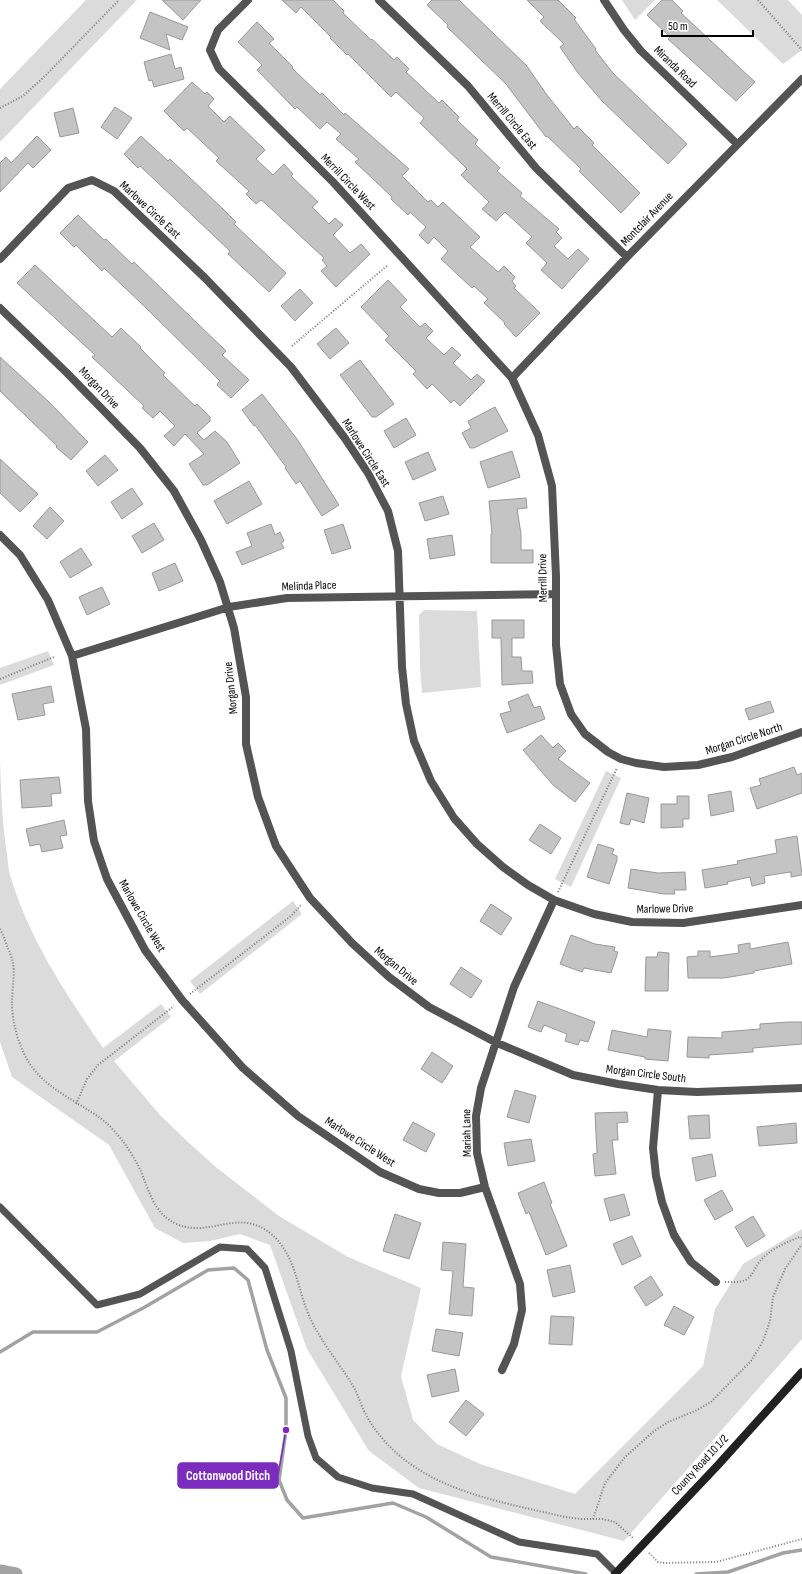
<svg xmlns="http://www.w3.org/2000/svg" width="802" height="1574" font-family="'Sofia Sans Condensed',sans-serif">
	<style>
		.green { fill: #dbdbdb }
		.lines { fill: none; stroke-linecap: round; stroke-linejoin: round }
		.stream { stroke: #a2a2a2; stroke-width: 3.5 }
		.canal { stroke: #a2a2a2; stroke-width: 13 }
		.building { fill: #c4c4c4; stroke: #989898 }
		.path { stroke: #767676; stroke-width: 2; stroke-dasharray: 1 2; stroke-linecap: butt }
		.lane { stroke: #545454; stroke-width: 7 }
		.street { stroke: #545454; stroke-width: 8 }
		.secondary { stroke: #212121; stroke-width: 8 }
		.labels { text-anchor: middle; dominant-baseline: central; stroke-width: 3.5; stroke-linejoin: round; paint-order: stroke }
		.street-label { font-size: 12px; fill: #000; stroke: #fff }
		.leader { fill: none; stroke: #7b2cbf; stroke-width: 1.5 }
		.callout-dot { fill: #7b2cbf; stroke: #fff; stroke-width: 1.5 }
		.callout { fill: #7b2cbf; stroke: #7b2cbf; stroke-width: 1.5 }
		.callout-label { font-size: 13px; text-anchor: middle; font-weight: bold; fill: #fff }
	</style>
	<rect width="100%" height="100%" fill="#fff"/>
	<!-- green -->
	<path class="green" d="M86,0H137L0,142V89Z
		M622,0H655L635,20Z
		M717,0H788L802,15V50L783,64Z
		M424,610L477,611L481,687L422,693L420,666L419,615Z
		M48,651L54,665L0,685V668Z
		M0,759C1,791 2,822 7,854C8,861 8,868 10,875C29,939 66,994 103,1048L161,1004L171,1017L114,1061L160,1115L188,1142L217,1168L279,1216L348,1257L421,1288L401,1376L413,1420L437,1444L480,1464L575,1494L703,1366L715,1309L743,1264L802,1229V1339L624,1541L419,1488L369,1451L307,1349L270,1245L240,1234L210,1241L183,1243L155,1228L109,1145L12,1077L0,1042Z
		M606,771L621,778L571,887L555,879Z
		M293,901L302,914L200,994L190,981Z"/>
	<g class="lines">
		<!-- stream -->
		<path class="stream" d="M0,1352L33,1332H97L145,1307L208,1270L234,1268L248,1280L267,1350L286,1398V1430L279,1480L287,1500L303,1518L393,1503L426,1517L491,1557L586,1574
			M696,1574L728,1572L783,1553L802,1550"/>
		<!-- canal -->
		<path class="canal" d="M0,1571L16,1574"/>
	</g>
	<!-- building -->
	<path class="building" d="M162,0H201L183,20Z
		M282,0H333L344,11L343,13L371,40L372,39L394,60L397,57L409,69L406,72L439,103L442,100L459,117L457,120L478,140L475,144L500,168L497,171L522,193L520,196L559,229L556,232L562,238L554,246L568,259L578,249L589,259L562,289L541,270L547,263L526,243L532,237L505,212L496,221L482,209L489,202L461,175L467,169L420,123L424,118L396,92L391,97L348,54L347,55L330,38L331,37L301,7L296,13Z
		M432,0H459L526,65L547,95L574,129L577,126L594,143L592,145L640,193L621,213L579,171L581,169L547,136L546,137L506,84L447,27L448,25L427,5Z
		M527,0H558L576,18L574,19L596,49L595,50L613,73L687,144L668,164L603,102L578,73L560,47L564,44L540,21L544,17Z
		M662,0H672L683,11L681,13L755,82L736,101L668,39L670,37L647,15Z
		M150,12L188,27L182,40L166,34L170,50L140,38Z
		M257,22L274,39L269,43L293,67L292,68L320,95L322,93L344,115L345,113L409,169L402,176L428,202L431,200L438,207L443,202L480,237L470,247L498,272L504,266L515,277L512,281L516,286L514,288L540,313L516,337L504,324L505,323L484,303L488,299L474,286L472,288L441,259L448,251L434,237L428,244L419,235L426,227L410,212L408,215L391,199L392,197L355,162L359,159L336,139L341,134L327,122L320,129L297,107L295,109L257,70L262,65L238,42Z
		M171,54L175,69L181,67L184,79L154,87L152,80L149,81L144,62Z
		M192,82L205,94L207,92L214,99L208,106L224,122L230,116L265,150L256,159L273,175L284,164L293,174L291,176L318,202L312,207L329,224L335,218L343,225L333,235L350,253L361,244L370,254L336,287L321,271L327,266L322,260L324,258L265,203L261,200L256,204L246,194L249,191L216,161L219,158L187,128L184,131L164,111Z
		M115,107L132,118L117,139L101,127Z
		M73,108L79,133L60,137L54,113Z
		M37,136L51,150L33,168L28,163L0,192V163L6,157L11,163Z
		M141,136L168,161L170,159L222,208L236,222L234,224L286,273L269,292L228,254L230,251L140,166L138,168L124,154Z
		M78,215L104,240L106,239L132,264L134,262L226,351L222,355L249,380L231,398L217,385L220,381L143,305L104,268L102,271L76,245L74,247L60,233Z
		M35,265L112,337L121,328L141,347L140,348L165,373L163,375L195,406L197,404L210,417V421L197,433L204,440L215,431L227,442L240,463L207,485H203L189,464L204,454L185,434L174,446L164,436L175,426L160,411L153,418L142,408L144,406L92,357L95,355L17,283Z
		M388,280L407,300L400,307L420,327L425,323L433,331L426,338L444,355L452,347L461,355L453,363L471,380L477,374L485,381L460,406L454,400L451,403L432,384L427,389L413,374L416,371L385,340L389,336L361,307Z
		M300,289L313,303L295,321L281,306Z
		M336,328L349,343L330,359L317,344Z
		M0,357L48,401L88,442L71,460L56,447L57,446L0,391Z
		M360,360L394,404L376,417H372L340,375Z
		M262,394L297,439L339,505L322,516L300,481L296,484L285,468L286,467L255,425L254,426L242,410Z
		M495,407L508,431L474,448H470L462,433L471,428L468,421Z
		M406,418L416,435L394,448L384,431Z
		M512,451L520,477L488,488L480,462Z
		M428,452L436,470L413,480L405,462Z
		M105,455L118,470L98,486L86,471Z
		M0,459L38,494L20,512L0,493Z
		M249,481L262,504L227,524L214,501Z
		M132,488L143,504L122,519L111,502Z
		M443,496L449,514L425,521L419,503Z
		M526,498L527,508L517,509L521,534V550H533V563H491V534H492L489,501Z
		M50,507L64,521L47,539L33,526Z
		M154,523L164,540L142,553L132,536Z
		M271,524L275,535L280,532L284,541L281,543L284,548L242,565L236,552L252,546L247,533Z
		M343,524L351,548L332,554L324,530Z
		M452,535L455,555L430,559L427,539Z
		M81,548L92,565L70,578L60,562Z
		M175,563L183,581L159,591L152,573Z
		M102,587L110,604L87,615L79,597Z
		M492,620H524V638H512V657H521L522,671H532L533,683L502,685L501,638H492Z
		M51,686L54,702L43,704L45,715L18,720L12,694Z
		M528,694L534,708L540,706L545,719L507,733L500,714L511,711L508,702Z
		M770,701L774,712L749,720L745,709Z
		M541,735L553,748L558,743L566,751L558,759L590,783L575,802L553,785L523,750Z
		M794,767L797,775L802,773V793L757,809L750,788L761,785L759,779Z
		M59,777L61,793L51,794L52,806L22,808L20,780Z
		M731,791L734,811L711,816L708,795Z
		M627,793L649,798L644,823L631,819L629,825L620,823Z
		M677,796H689V819H683V827L661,828V804H677Z
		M64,820L67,835L60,836L63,848L42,852L40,844L30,846L26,829Z
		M540,824L561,838L551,854L529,840Z
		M797,836L802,875L791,877V872L764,876L765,883L752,886L750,877L727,882L728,884L705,888L702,870L738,864L737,861L777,853L775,840Z
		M598,844L614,849L612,854L617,856V860L609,884L587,877Z
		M631,869L658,873L685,872L686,890H674L675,894H664L628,888Z
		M491,904L512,918L501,935L480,921Z
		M571,935L595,944L615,947L614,951L618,952L611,973L584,968L582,972L560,964Z
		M788,942L792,964L754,971V973L724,978H688L687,957L698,956V951H710V957L739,953L738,945L750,943V949Z
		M658,952L669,953L668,991H645L646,957H657Z
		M461,967L482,981L471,998L450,984Z
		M538,1001L595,1022L588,1042L580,1040L578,1045L565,1041L567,1034L544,1025L541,1032L528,1027Z
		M789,1022H802V1044L753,1048V1052L709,1055V1058L687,1057L688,1037L722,1038V1032L760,1029V1024Z
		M648,1029L671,1031L668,1061L645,1059V1057L608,1050L612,1030L647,1037Z
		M432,1052L453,1066L442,1083L421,1069Z
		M515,1090L536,1096L529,1123L507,1117Z
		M627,1112L628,1122L617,1123L618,1140H612L616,1174L595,1176L593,1154L597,1153L595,1113Z
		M709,1115L710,1138L690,1139L688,1116Z
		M413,1122L435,1134L426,1152L403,1140Z
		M796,1123L797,1143L759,1146L757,1127Z
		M531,1139L535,1161L508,1166L504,1143Z
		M712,1154L716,1176L696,1181L692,1158Z
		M544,1182L552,1203L550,1204L567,1246L546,1255L529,1212L526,1214L518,1193Z
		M722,1190L733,1210L715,1220L704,1200Z
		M624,1194L630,1215L610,1221L604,1199Z
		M395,1214L421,1223L409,1259L383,1251Z
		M753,1216L765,1236L747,1247L735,1227Z
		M632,1236L641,1256L622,1265L613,1244Z
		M443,1242L466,1244L463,1287L474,1288L472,1316L449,1314L453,1271L441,1270Z
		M570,1265L575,1292L553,1297L547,1270Z
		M651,1276L663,1295L646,1306L634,1287Z
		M674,1306L694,1317L684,1335L664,1325Z
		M551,1316L574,1317L572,1345L549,1344Z
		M436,1329L463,1333L459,1356L432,1351Z
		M455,1369L459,1391L432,1397L427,1375Z
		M466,1400L484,1414L466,1436L449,1422Z"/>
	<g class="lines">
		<!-- path -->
		<path class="path" d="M758,0L802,50
			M0,108L23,96L45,76L119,0
			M292,346L388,265
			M0,679L54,657
			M558,892L617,768
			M0,929C3,934 5,940 7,946C9,951 12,957 13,963C15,975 12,990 12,1003C12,1024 20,1051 32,1067C50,1091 77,1101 100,1118C110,1125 118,1135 125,1144C130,1151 135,1160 139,1167C149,1189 153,1215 179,1225C212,1237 238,1208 270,1233C296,1254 297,1289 310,1318C322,1343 339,1363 353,1386C358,1394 360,1403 364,1411C369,1421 375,1430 382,1438C426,1491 502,1502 565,1517L580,1519H602L615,1522L633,1538
			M190,994L291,916L302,904
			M76,1104L87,1079L98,1065L174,1006
			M725,1282C732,1282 741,1283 747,1279C753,1275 755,1267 760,1261C769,1250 786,1242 800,1237L802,1238
			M593,1519L605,1483L625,1457L654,1431L668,1422L695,1411L711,1402L751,1361L763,1341L770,1321L773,1297L785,1269L802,1244
			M649,1553L658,1562L663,1563L716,1562L802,1539"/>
		<!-- lane -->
		<path class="lane" d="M0,1207L97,1305L140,1294L220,1247L247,1249L265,1268L291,1351L308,1436L316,1458L338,1477L372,1488L413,1494L519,1542L597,1554L616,1573"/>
		<!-- street -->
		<path class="street" d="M248,0L218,30L210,50L219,69L333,182L512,378L538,435L552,486L556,576V645L560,684L571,714L585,734L608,752L621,759L636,763L664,767L698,765L732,757L802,732
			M379,0L468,86L536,168L627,257
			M604,0L624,30L641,51L737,144
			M0,259L68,188L92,180L114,191L205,278L291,367L344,437L368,473L388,511L398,551L402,667L406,704L414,741L431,781L454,818L477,844L503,867L528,885L554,900L594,914L632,922L683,923L802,905
			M0,308L67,373L140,448L174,491L201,540L220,582L234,628L246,697V744L258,797L276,846L310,898L352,943L389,977L429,1007L495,1042L573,1075L618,1084L658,1090L697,1092L802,1088
			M512,378L627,257L802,79
			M0,535L20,555L48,600L72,656L86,729L88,801L94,841L107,879L145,950L182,1000L243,1068L298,1116L380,1172L419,1189L439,1193H460L485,1187
			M72,656L229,607L287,598L556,594
			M658,1090L653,1148L656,1176L662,1202L674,1235L691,1262L716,1282
			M502,1370L514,1344L522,1310L520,1284L485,1187L477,1153L476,1116L481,1088L514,987L554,900"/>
		<!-- secondary -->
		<path class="secondary" d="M615,1574L718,1465L802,1372"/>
	</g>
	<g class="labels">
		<!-- street labels -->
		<g class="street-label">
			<text transform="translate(675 67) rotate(44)">Miranda Road</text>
			<text transform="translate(512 121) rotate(50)">Merrill Circle East</text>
			<text transform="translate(348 182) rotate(46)">Merrill Circle West</text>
			<text transform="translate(150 210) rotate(43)">Marlowe Circle East</text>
			<text transform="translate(647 219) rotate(-46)">Montclair Avenue</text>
			<text transform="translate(99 388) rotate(46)">Morgan Drive</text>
			<text transform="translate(366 453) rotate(57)">Marlowe Circle East</text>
			<text transform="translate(543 578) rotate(-91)">Merrill Drive</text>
			<text transform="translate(309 586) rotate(-2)">Melinda Place</text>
			<text transform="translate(231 688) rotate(-96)">Morgan Drive</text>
			<text transform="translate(744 739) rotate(-18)">Morgan Circle North</text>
			<text transform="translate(665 909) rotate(-1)">Marlowe Drive</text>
			<text transform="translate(142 916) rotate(60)">Marlowe Circle West</text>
			<text transform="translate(396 966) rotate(40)">Morgan Drive</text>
			<text transform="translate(646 1074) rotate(7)">Morgan Circle South</text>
			<text transform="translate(467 1133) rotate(-91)">Mariah Lane</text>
			<text transform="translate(360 1142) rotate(33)">Marlowe Circle West</text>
			<text transform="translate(700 1465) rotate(-47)">County Road 10 1/2</text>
		</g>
	</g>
	<!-- callouts -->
	<path class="leader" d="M286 1430L278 1475"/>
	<circle class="callout-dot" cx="286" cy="1430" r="4"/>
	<rect class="callout" x="178" y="1463" width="100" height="25" rx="4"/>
	<g class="callout-label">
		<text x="228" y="1480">Cottonwood Ditch</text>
	</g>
	<!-- scale -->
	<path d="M662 30v6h91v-6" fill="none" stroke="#000000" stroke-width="2"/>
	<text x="668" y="30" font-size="12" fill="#000000" stroke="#ffffff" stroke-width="3" paint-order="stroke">50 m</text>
</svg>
